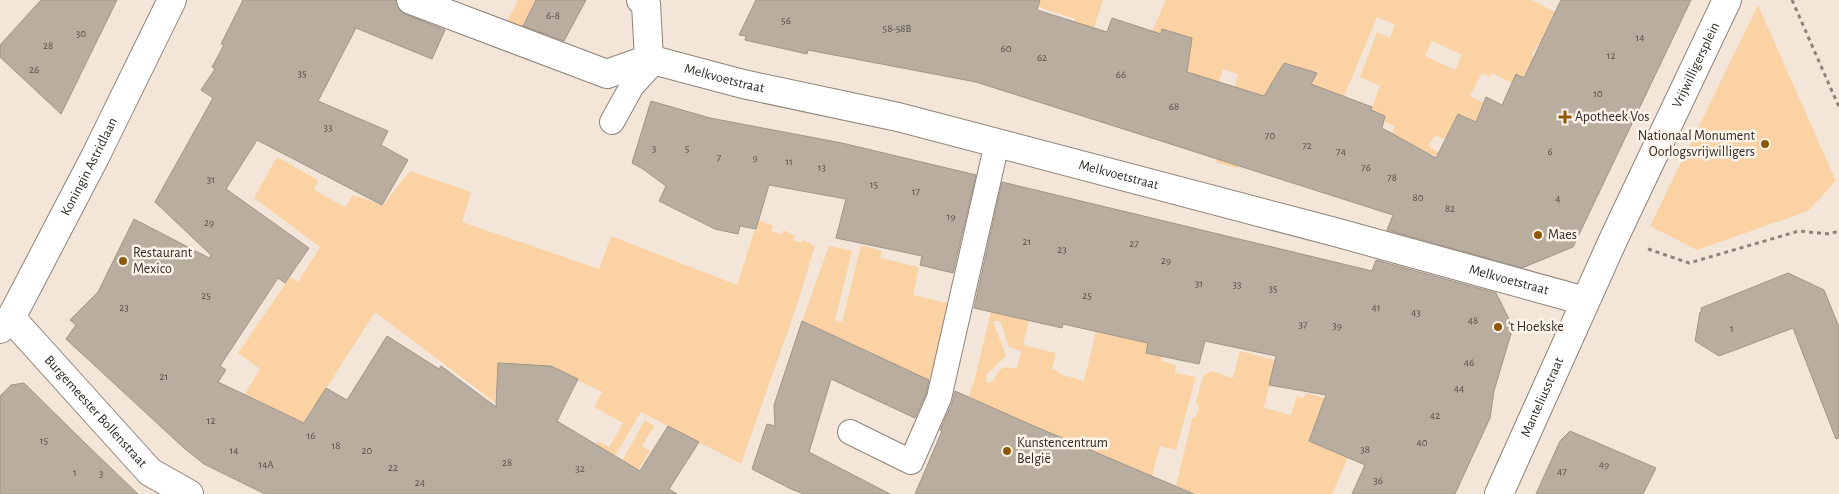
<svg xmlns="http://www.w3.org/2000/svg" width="1839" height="494" font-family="'Alegreya Sans',sans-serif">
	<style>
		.green { fill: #fad2a4; fill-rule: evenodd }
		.building { fill: #b9ada0; stroke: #a09488 }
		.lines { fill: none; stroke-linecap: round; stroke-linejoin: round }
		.lane-casing { stroke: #8f8377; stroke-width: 26 }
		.street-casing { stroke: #8f8377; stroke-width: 30 }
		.secondary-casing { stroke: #8f8377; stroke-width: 30 }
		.path { stroke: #8c847b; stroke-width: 3; stroke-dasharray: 4 4; stroke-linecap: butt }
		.lane { stroke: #fff; stroke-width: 24 }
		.street { stroke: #fff; stroke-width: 28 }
		.secondary { stroke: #fff; stroke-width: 28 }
		.poi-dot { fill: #8d5908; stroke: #fef4e9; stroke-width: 2 }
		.labels { text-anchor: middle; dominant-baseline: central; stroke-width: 5; stroke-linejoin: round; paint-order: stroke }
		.number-label { font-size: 11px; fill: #524c44 }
		.street-label { font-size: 14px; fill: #2f2b26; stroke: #fef4e9 }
		.poi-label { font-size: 14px; fill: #2f2b26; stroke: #fef4e9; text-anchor: start }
	</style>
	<rect width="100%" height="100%" fill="#f3e6d9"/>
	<!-- green -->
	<path class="green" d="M518,0H536L521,29L506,23Z
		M1040,0H1103L1066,111L1047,105L1075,19L1038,7Z
		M1166,0H1531L1555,12L1547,30L1582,48L1575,62L1538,44L1532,56L1538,59L1529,81L1512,83L1492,73L1490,77L1482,73L1470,96L1484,103L1476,122L1459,114L1446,138L1443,139L1438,136L1434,137L1429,144L1431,148L1445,156L1447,161L1391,136L1395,126L1384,122L1385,116L1371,110L1380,86L1360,77L1377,32L1390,38L1395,25L1377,17L1337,113L1302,101L1316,73L1284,63L1240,166L1237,168L1217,163L1216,158L1238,74L1223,69L1219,82L1184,71C1194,39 1195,39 1162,29L1161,34L1152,31ZM1432,41L1462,55L1455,70L1425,56Z
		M1758,5L1836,181L1808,211L1697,250L1650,226Z
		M277,157L318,180L314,190L345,207L353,195L383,205L410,171L471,192L462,222L599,269L611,236L737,285L758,220L773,226L771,231L782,235L783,230L795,236L793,240L800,243L803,240L815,246L796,308L741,464L641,412L615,456L596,444L598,441L609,447L623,423L594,407L602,392L577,380L538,435L375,312L304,423L245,394L260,369L238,353L290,277L298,282L320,247L254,198Z
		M861,245L882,251L880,258L919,267L913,295L951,304L932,382L802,321L829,246L852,251L835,320L842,322Z
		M997,287L1035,296L1023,345L1056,353L1052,369L1058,371L1060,374L1084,381L1096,331L1129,339L1132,325L1162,356V361L1176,365L1175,373L1196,377L1176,450L1160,446L1152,476L1078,444L1066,460L1048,432L968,398L972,386H973ZM993,321H1000L1009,347L1021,351L1017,369C1000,365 1001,368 992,382L988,383L986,380L987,374L1006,356Z
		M1240,351L1275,360L1264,408L1291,415L1297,396L1304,398L1306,393L1325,398L1330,386L1309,441L1348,458L1332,494H1196L1176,486L1192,419L1196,416L1199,408L1196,401L1203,377L1205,374L1212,371L1233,378Z
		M645,420L654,426L642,446L650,451L625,490L603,494Z"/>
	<!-- building -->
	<path class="building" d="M41,0H117L61,114L0,57V45Z
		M243,0H396L399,9L405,14L445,30L432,59L356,28L318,101L388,131L381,145L408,160L382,205L257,140L226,189L309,248L285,283L278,278L220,366L226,370L218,382L304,423L326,388L347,400L387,336L439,369L441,366L496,407L498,363L551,366L578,379L557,421L640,471L668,426L699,442L669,489L677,494H265L204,464L185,449L66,339L76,325L70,320L98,292L134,219L209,258L211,255L155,202L213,98L201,90L215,69L212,67L224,45L221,44Z
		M536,0H586L564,41L523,26Z
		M756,0H1040L1037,10L1107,32L1112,18L1161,34L1162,29L1192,38L1187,72L1264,96L1284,63L1317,73L1311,84L1372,107L1371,110L1385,116L1382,128L1436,158L1458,114L1476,122L1486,97L1502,105L1516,74L1524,78L1561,0H1691L1573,247L1522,268L1387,230L1393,215L976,82L808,50L807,54L745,40L746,36L739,35Z
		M651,101L710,118L842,143L976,175L953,273L920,265L922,256L836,238L846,199L769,185L756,229L740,226L738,234L715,229L659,201L666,186L643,169L632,163Z
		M1002,182L1372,271L1376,260L1496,293L1513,327L1494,391L1490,418L1455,494H1352L1365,465L1309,441L1326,395L1269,385L1276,356L1205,341L1199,364L1146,353L1148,343L1063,324L1062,328L974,308Z
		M1788,273L1824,290L1839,327V438L1836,439L1793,328L1719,356L1695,341L1700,312L1702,311L1701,308Z
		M802,321L929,380L926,394L915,418L831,379L809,452L890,494H804L791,489L752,469L767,424L775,426L774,405Z
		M24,383L88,446L138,494H0V396L11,385Z
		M955,391L1027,423L1194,494H915L942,431L940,430L952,403Z
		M1570,431L1656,468L1643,494H1536L1560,441Z"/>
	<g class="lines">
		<defs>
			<path id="lane" d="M612,122L632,86L655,61
				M850,432L911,462L939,398L997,143"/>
			<g id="street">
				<path id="s1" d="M411,0L607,74L649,59L743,84L898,117L1335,232L1585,301"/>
				<path d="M641,0L646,4L649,59"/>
				<path id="s2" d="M11,318L150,472L189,494"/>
				<path id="s3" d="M1499,494L1614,238L1727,0"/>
			</g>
			<g id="secondary">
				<path id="s4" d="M0,329L11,318L95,157L172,0"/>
			</g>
		</defs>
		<!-- lane casing -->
		<use href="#lane" class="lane-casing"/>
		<!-- street casing -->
		<use href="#street" class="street-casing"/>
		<!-- secondary casing -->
		<use href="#secondary" class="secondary-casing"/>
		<!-- path -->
		<path class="path" d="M1792,0L1839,107
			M1648,249L1689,263L1799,231L1829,234L1839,231"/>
		<!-- lane -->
		<use href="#lane" class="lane"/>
		<!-- street -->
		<use href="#street" class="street"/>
		<!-- secondary -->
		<use href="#secondary" class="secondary"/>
	</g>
	<!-- markers -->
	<g class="poi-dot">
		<path d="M1562.5 109.5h5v5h5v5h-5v5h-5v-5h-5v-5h5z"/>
		<circle cx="1765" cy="144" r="5"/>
		<circle cx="1538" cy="235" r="5"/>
		<circle cx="123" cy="261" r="5"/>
		<circle cx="1498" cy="327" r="5"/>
		<circle cx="1007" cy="451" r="5"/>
	</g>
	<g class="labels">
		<!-- number labels -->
		<g class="number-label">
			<text x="553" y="15">6-8</text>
			<text x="786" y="20">56</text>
			<text x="897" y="28">58-58B</text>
			<text x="81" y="33">30</text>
			<text x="1640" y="37">14</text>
			<text x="48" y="45">28</text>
			<text x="1006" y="48">60</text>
			<text x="1611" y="55">12</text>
			<text x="1042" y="57">62</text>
			<text x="34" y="69">26</text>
			<text x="302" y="73">35</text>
			<text x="1121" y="74">66</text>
			<text x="1598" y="93">10</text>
			<text x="1174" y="106">68</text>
			<text x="328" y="127">33</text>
			<text x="1270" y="135">70</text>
			<text x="1307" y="145">72</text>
			<text x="654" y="148">3</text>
			<text x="687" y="148">5</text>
			<text x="1341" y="151">74</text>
			<text x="1550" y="151">6</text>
			<text x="719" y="157">7</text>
			<text x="755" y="157">9</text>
			<text x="789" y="161">11</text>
			<text x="822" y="167">13</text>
			<text x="1366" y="167">76</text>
			<text x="1392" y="177">78</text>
			<text x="211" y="179">31</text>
			<text x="874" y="184">15</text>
			<text x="916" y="191">17</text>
			<text x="1418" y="197">80</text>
			<text x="1558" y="198">4</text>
			<text x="1450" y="208">82</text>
			<text x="951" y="216">19</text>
			<text x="209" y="222">29</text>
			<text x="1027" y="241">21</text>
			<text x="1134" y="243">27</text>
			<text x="1062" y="249">23</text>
			<text x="1166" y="260">29</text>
			<text x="1199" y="283">31</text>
			<text x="1237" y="284">33</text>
			<text x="1273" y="288">35</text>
			<text x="206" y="295">25</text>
			<text x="1087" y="295">25</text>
			<text x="124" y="307">23</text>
			<text x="1376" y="307">41</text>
			<text x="1416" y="312">43</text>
			<text x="1473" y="320">48</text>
			<text x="1303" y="324">37</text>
			<text x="1337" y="325">39</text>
			<text x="1732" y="328">1</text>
			<text x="1469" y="362">46</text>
			<text x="164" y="376">21</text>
			<text x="1459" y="388">44</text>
			<text x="1435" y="415">42</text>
			<text x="211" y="420">12</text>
			<text x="311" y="435">16</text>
			<text x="44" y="440">15</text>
			<text x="1422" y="442">40</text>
			<text x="336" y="445">18</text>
			<text x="1365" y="449">38</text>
			<text x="234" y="450">14</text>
			<text x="367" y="450">20</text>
			<text x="507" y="462">28</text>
			<text x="266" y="464">14A</text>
			<text x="1604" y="464">49</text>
			<text x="393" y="467">22</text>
			<text x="580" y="468">32</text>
			<text x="1562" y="471">47</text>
			<text x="75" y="472">1</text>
			<text x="101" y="473">3</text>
			<text x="1378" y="480">36</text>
			<text x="420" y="482">24</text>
		</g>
		<!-- street labels -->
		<g class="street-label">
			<text stroke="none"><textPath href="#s3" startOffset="472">Vrijwilligersplein</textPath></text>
			<text stroke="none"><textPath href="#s1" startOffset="332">Melkvoetstraat</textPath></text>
			<text stroke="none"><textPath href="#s4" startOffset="186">Koningin Astridlaan</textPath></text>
			<text stroke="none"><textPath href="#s1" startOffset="738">Melkvoetstraat</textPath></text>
			<text stroke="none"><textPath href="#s1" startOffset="1142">Melkvoetstraat</textPath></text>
			<text stroke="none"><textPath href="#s3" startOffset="106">Manteliusstraat</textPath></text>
			<text stroke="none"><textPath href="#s2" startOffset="126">Burgemeester Bollenstraat</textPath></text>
		</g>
		<!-- poi labels -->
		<g class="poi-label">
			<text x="1575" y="117">Apotheek Vos</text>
			<text x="1755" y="136" text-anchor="end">Nationaal Monument<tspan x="1755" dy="16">Oorlogsvrijwilligers</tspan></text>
			<text x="1548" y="235">Maes</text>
			<text x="133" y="253">Restaurant<tspan x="133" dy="16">Mexico</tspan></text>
			<text x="1508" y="327">'t Hoekske</text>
			<text x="1017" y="443">Kunstencentrum<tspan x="1017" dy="16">België</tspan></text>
		</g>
	</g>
</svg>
